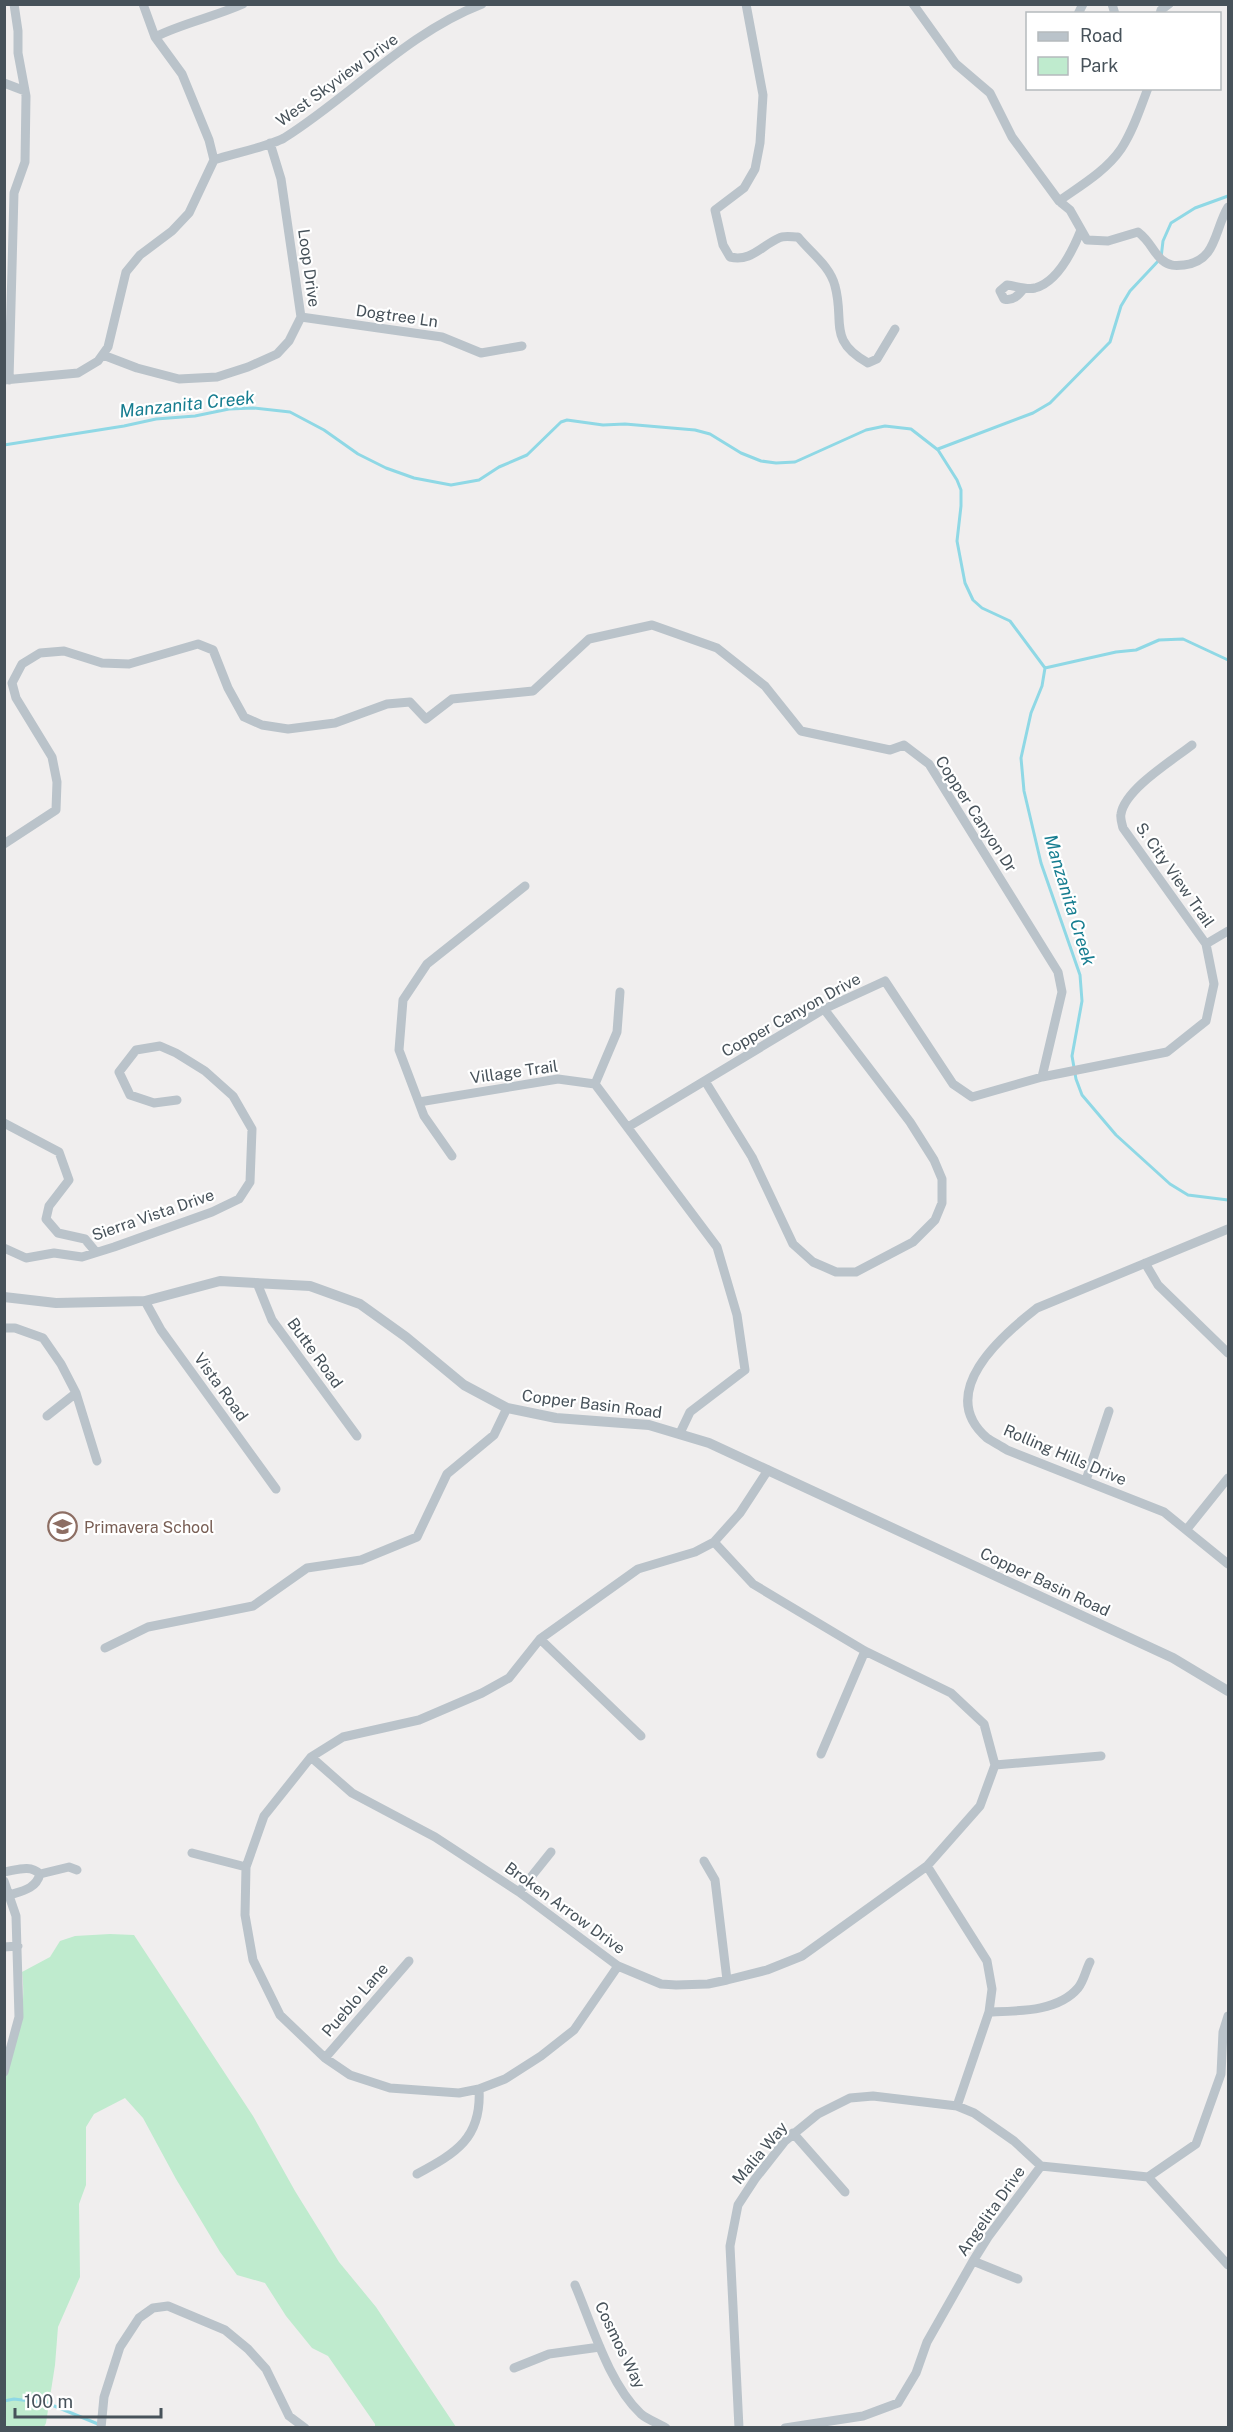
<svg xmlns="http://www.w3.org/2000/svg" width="1233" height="2432" font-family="'Public Sans',sans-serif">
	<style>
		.green { fill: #bfebce }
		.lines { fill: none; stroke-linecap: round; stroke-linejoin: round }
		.stream { stroke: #8fd8e5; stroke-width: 3 }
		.minor { stroke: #bac3ca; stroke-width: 9 }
		.tertiary { stroke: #bac3ca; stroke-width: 10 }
		.labels { text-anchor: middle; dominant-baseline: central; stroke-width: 4.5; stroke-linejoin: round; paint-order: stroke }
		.street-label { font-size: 16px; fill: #47525a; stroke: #fff }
		.education-label { font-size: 16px; fill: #785e54; stroke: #fff; text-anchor: start }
		.water-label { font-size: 18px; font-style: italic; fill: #167d90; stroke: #fff }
	</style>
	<rect width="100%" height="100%" fill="#f0eeee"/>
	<!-- green -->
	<path class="green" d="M110,1934L134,1935L253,2116L295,2191L339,2262L376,2307L456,2427H375V2424L328,2356L312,2348L286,2316L265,2283L237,2275L220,2252L176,2179L143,2118L125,2098L94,2114L86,2127V2185L79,2204L80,2277L58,2327L55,2365L46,2423L44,2427L5,2428L4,2081C16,2042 27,2014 22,1972L50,1957L60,1941L75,1936Z"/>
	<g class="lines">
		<!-- stream -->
		<path class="stream" d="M4,445L124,426L156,419L195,416L229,409L253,408L290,412L324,430L358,454L386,468L414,478L451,485L479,480L499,467L527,455L561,422L567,420L603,425L625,424L695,430L710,434L741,453L761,461L776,463L795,462L866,430L885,426L911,429L938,450L957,480L961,490V506L957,541L965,583L973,600L982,608L1010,621L1045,668L1042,686L1031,713L1021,758L1024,791L1041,863L1080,975L1082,1001L1072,1056L1076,1079L1082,1095L1116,1135L1170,1184L1188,1195L1228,1200
			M938,449L1033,413L1050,403L1110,342L1121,306L1130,291L1161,258L1163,241L1171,223L1195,208L1228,196
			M1045,668L1116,652L1136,650L1159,640L1183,639L1228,660
			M4,2401L14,2399L47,2403L98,2424"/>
		<!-- minor -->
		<path class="minor" d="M143,4L155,37L182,74L209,140L214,160
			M746,4L763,95L760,143L755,169L744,188L715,210L723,245L730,257C751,262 761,246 779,238C784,235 792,237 798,237C811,253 830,266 835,286C845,322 827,340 868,363L877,359L895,329
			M913,4L956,64L990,93L1012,137L1059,201C1080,186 1106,171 1121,149C1133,131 1140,109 1148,88
			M1112,4L1115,14
			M1078,14L1083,4
			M1160,14L1161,10L1169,4
			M155,37C183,23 214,17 243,4
			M4,83L25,91
			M1059,201L1070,210L1087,240L1108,241L1138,232C1151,242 1152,251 1162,260C1169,266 1175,266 1184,265C1217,261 1214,230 1228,207
			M1024,288C1018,296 1013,301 1004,299L1000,291L1007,285C1016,286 1026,290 1035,288C1058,282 1073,250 1081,230
			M301,317L442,337L481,353L522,346
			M103,355L137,368L179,379L217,377L248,367L277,354L289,341L301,317L281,179L270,143
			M4,380L78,373L98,361L108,347L126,272L140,255L172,231L189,213L214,160C232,154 270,146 284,138C351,96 407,33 482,4
			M9,380L14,193L25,162L26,96L18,53V31L14,4
			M1192,745C1173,760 1125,789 1121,814C1120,818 1122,824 1123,828L1206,944
			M4,844L56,810L57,782L52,757L16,698L12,683L22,664L40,653L64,651L102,663L129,664L198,644L213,650L228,688L244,717L262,725L288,729L335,723L387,704L410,702L426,719L452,699L533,691L589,639L652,625L717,648L765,686L801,731L890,750L904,745L929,764L1058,972L1062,992L1042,1077
			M705,1081L752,1157L793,1244L813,1262L836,1272H856L913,1242L935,1220L942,1203V1179L934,1160L910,1122L824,1009
			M595,1084L617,1032L620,992
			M419,1102L558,1079L595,1084L717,1247L737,1315L745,1370L690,1412L680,1433
			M4,1123L59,1152L69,1180L49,1206L46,1219L58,1233L85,1239L95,1251
			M628,1127L824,1009L885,981L953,1084L972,1097L1042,1077L1167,1052L1206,1021L1214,984L1206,944L1228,931
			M452,1156L424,1116L399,1050L403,1000L427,964L525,886
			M1228,1229L1037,1308C1001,1336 935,1393 987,1438C993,1442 1001,1446 1007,1450L1164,1512L1228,1564
			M4,1248L26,1258L54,1253L82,1257L114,1247L212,1212L239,1199L250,1182L252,1129L233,1096L205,1071L176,1053L160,1046L136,1050L119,1072L130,1095L154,1103L177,1100
			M1145,1263L1158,1285L1228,1353
			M257,1283L272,1320L357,1436
			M145,1301L161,1330L276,1489
			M4,1328H15L43,1338L61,1364L76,1393L97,1461
			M47,1416L76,1393
			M1086,1480L1109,1411
			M1187,1529L1228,1478
			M714,1542L753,1584L865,1651L951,1693L984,1724L995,1765
			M540,1639L641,1736
			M105,1648L148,1627L253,1606L307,1568L361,1560L417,1537L447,1474L494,1435L507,1408
			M821,1754L865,1651
			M311,1757L352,1793L435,1837L519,1892L618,1966L661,1984L676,1985L708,1984L727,1980L767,1970L802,1956L927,1866L980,1806L995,1765
			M995,1765L1101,1756
			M192,1853L246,1867
			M704,1861L715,1880L727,1980
			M927,1866L987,1961L992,1989L989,2012L957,2106
			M4,1872C17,1870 30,1864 40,1874C36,1889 22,1891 9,1895
			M40,1874L69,1867L77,1870
			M4,1881L16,1916L19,2017L4,2072
			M519,1892L551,1852
			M4,1947L18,1946
			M618,1966L574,2030L541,2056L505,2079L479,2089L459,2093L390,2088L350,2075L325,2058L280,2015L253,1960L245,1915L246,1867L264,1816L311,1757L343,1737L419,1720L482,1693L509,1678L540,1639L638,1569L695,1552L714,1542L740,1513L768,1470
			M989,2012C1017,2011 1058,2012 1078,1988C1084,1981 1086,1969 1090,1962
			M325,2058L409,1961
			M793,2133L845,2192
			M417,2174C456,2153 482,2138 479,2089
			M1148,2177L1228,2265
			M973,2261L1018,2279
			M575,2285C592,2325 609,2384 641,2414C648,2420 658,2423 666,2428
			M514,2368L549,2354L600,2347
			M101,2428L104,2397L120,2347L139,2318L153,2308L168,2306L225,2330L248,2349L266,2369L289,2416L305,2428
			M739,2428L730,2246L738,2205L755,2179L785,2141L818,2114L850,2098L873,2096L957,2106L974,2113L1014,2141L1041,2166
			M785,2428L863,2416L898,2403L916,2373L927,2342L973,2261L988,2237L1041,2166L1148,2177L1196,2144L1221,2074L1223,2032L1228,2016"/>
		<!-- tertiary -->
		<path class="tertiary" d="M4,1297L56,1303L145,1301L220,1281L310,1286L360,1304L406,1337L464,1385L507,1408L556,1418L649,1425L709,1443L1173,1658L1228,1691"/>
	</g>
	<!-- icons -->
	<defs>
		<symbol id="school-ring" viewBox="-11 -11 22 22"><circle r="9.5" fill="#fff" stroke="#8d6e63" stroke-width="1.5"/><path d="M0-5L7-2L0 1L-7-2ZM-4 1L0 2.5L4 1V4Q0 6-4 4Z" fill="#8d6e63"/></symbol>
	</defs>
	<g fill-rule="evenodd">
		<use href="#school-ring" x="46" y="1510" width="33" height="33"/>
	</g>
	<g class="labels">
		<!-- street labels -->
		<g class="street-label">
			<text transform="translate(337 80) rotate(-36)">West Skyview Drive</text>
			<text transform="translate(309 268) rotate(82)">Loop Drive</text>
			<text transform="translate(397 316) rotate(8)">Dogtree Ln</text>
			<text transform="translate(976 814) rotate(57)">Copper Canyon Dr</text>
			<text transform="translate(1175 875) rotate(55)">S. City View Trail</text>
			<text transform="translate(791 1015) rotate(-29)">Copper Canyon Drive</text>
			<text transform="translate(514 1072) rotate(-8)">Village Trail</text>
			<text transform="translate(153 1215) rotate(-19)">Sierra Vista Drive</text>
			<text transform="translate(315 1353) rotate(54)">Butte Road</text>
			<text transform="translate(221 1387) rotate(54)">Vista Road</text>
			<text transform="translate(592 1404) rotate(7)">Copper Basin Road</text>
			<text transform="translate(1065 1455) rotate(23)">Rolling Hills Drive</text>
			<text transform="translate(1045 1582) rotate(25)">Copper Basin Road</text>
			<text transform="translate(565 1908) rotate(36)">Broken Arrow Drive</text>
			<text transform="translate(355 2000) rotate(-49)">Pueblo Lane</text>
			<text transform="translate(760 2153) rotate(-50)">Malia Way</text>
			<text transform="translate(991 2211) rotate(-55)">Angelita Drive</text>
			<text transform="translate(620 2345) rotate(64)">Cosmos Way</text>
		</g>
		<!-- education labels -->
		<g class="education-label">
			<text x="84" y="1527">Primavera School</text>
		</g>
		<!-- water labels -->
		<g class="water-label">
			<text transform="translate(187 404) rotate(-6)">Manzanita Creek</text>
			<text transform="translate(1070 900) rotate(73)">Manzanita Creek</text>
		</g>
	</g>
	<!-- border -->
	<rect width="1233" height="2432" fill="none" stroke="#47525a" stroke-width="12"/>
	<!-- legend -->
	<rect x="1026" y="12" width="195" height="78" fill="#ffffff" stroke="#b5babd" stroke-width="1.5"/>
	<rect x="1038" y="32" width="30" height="9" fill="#bac3ca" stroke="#b5babd" stroke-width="1.5"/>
	<text x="1080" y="42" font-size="18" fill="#47525a">Road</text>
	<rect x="1038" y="57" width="30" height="18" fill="#bfebce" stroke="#b5babd" stroke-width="1.5"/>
	<text x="1080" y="72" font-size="18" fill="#47525a">Park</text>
	<!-- scale -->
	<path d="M15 2408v9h146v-9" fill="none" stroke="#47525a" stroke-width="3"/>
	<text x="24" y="2408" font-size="18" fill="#47525a" stroke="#ffffff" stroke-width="4.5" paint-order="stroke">100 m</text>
</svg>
